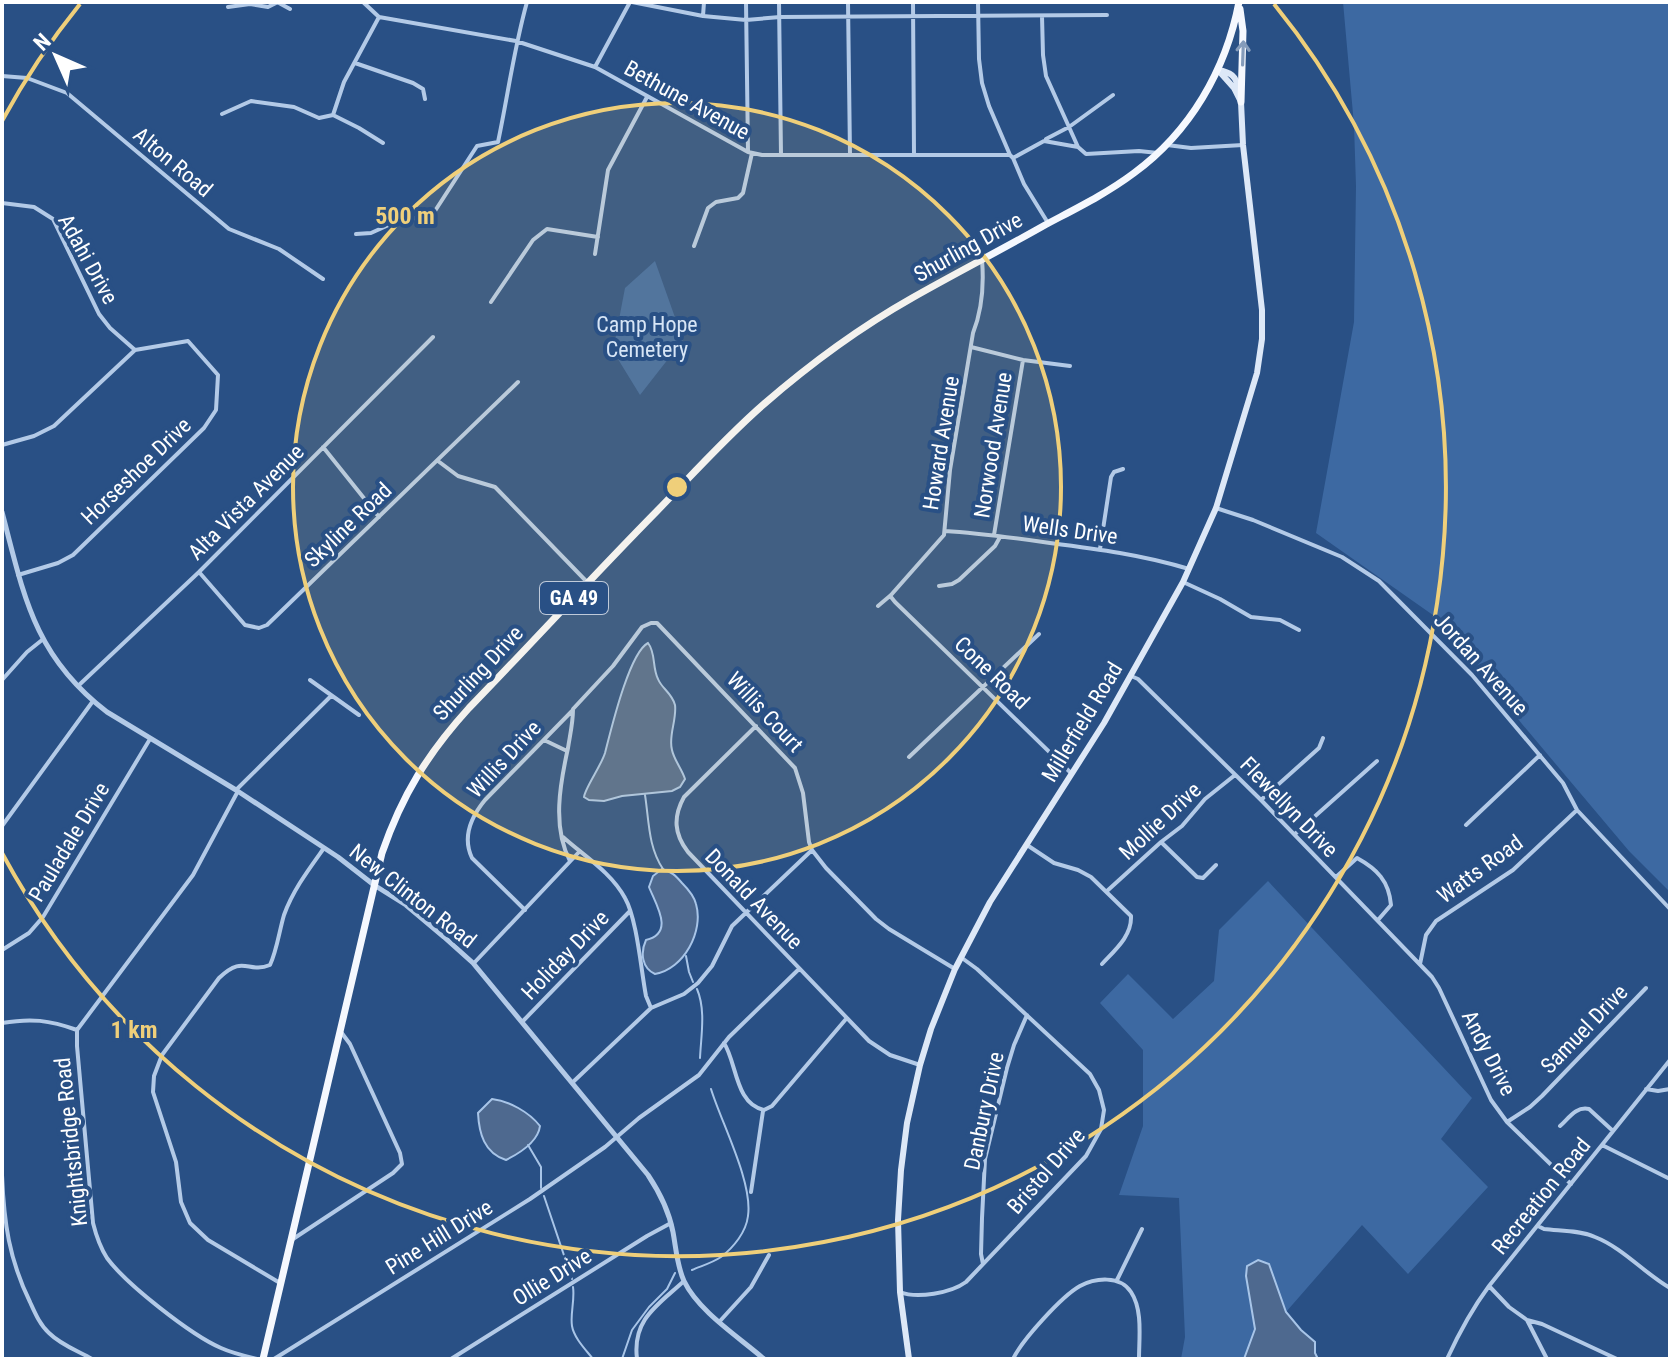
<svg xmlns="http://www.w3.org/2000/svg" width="1672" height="1361" font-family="'Roboto Condensed',sans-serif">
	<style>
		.green { fill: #3d69a2 }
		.water { fill: #4e698f; stroke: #a8c5e8; stroke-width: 2 }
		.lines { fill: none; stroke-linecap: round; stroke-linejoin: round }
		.stream { stroke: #a8c5e8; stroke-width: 2 }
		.minor { stroke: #b3cae7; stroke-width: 4 }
		.tertiary { stroke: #b3cae7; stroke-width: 5 }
		.secondary { stroke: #dde8f7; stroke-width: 6 }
		.primary { stroke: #f5f8fe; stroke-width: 7 }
		.oneway { stroke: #859cbb }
		.ring { fill: none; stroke: #efcf7a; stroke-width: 4 }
		.labels { text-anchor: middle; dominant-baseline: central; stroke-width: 8; stroke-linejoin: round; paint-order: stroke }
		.shield { fill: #295085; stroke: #bfcada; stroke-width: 2 }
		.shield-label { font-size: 20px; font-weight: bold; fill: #fff }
		.street-label { font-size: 22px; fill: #fff; stroke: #295085 }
		.park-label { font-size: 22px; fill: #d7e5f6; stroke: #295085 }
		.centre { fill: #efcf7a; stroke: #295085; stroke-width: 4 }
		.ring-label { font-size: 24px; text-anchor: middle; font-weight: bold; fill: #efcf7a; stroke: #295085; stroke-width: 8; stroke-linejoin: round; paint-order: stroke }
	</style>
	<rect width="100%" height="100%" fill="#295085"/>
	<!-- green -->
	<path class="green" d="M1343,2H1670V892L1629,851L1522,724L1440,620L1316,533L1354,322L1356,186L1354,125Z
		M655,261L683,340L640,395L613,351L625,288Z
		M1268,881L1472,1098L1441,1139L1488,1187L1408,1274L1362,1225L1286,1312L1269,1264L1246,1276L1255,1329L1244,1359H1181L1185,1337L1179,1198L1119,1195L1143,1126V1050L1100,1003L1128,974L1173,1019L1214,981L1219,930Z"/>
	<!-- water -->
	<path class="water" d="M648,643C656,653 652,667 658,679C662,689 672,693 675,705C677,720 668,736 672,750C674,760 682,769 685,779L680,787L672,791L622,796L604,801L589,800L584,797C585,788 601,766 605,753C611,730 629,653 648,643Z
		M662,869C671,871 676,876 682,883C688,889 694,896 696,904C704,931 684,969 655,974C642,968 640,953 646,940C675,933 656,905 649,887L653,876Z
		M492,1099C509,1101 529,1112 540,1126C538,1142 520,1153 506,1160C484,1153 479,1133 478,1113Z
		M1258,1260L1269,1264L1286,1312L1301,1330L1315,1342V1353L1318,1359H1244L1255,1329L1246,1276L1247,1266Z"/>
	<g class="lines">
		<!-- stream -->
		<path class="stream" d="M645,795C649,820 648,847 663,869
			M686,956L689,972L693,982
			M697,989C706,1010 701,1036 700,1058
			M528,1145L541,1167V1188
			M544,1196L572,1279
			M692,1270C701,1266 712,1263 721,1257C734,1247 746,1232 748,1216C753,1182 721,1122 711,1089
			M573,1287C575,1300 570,1314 572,1326C574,1338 586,1350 593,1359
			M622,1359L632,1330L649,1307L667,1289L675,1273"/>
		<!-- minor -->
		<path class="minor" d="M363,2L379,17L516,41L595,67L748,152L762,155H1010
			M632,2L703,16L746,20L780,17L1107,15
			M746,2L748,152
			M779,2L781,155
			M848,2L850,155
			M913,2L914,155
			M978,2L979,59L982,83L989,106L1010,155L1013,158L1024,184L1048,223
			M279,3L290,9
			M228,7L250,4L268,7L278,2
			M703,16L704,2
			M1042,16L1043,55L1046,76L1078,147
			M355,63L413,83L423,89L425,99
			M595,67L630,2
			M2,76L27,78L67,93L229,229L279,249L323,279
			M222,114L251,101L294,107L319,118L333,115L344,82L379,17
			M333,115L359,128L383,143
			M1046,139L1069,127L1113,95
			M1167,145L1191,148L1243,145
			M1013,158L1044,141L1078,147L1086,154L1139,151L1158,153
			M2,203L34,207L53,219L99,314L110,328L135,350
			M356,234L371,233L393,223L433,214L477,146L498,142C508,95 514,48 527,2
			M694,246L708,208L716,202L738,198L743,193L752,153
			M595,254L608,170L647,97
			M491,302L533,240L547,229L598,237
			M971,347L1023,360L1070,366
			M2,445L34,436L54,426L135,350L188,341L218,375L216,410L204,428L73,555L58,563L18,575
			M323,447L379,517
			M438,461L458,476L495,487L588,583
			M1216,508L1253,520L1342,557L1379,581L1472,675L1563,783L1577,810L1670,909
			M945,531C980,533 1015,538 1050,543C1097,549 1143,555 1189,569
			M994,535L1023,360
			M1100,549L1111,477L1114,472L1123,469
			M199,572L245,625L259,628L267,625L518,382
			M1183,582L1220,599L1251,617L1280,620L1299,630
			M939,586L952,584L959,580L995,546L1000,537
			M891,597L895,602L1072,774
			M878,606L891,595L944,535L950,470L973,333C982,310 984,284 982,260
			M1131,676L1138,679L1261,800L1432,977L1439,988L1491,1100L1507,1122L1571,1184
			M2,680L27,652L42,640
			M310,680L359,715
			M78,686L199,572L433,337
			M756,726L684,797C673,817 674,834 688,852L869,1041L890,1055L920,1065
			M544,740L567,751
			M909,757L1039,634
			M236,790L331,696
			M238,791L193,875L77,1030V1046L93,1223C96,1235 100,1247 107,1258C126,1284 191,1335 221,1348C232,1353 245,1356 257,1359
			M1261,800L1319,748L1323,738
			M1466,825L1540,755
			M2,826L93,701
			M1295,834L1377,761
			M563,837C584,856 611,872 625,898C637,919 641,970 646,996L651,1008
			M1161,842L1197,877L1203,878L1216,865
			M1027,845L1054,863L1078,870L1091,877L1131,916C1132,936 1115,950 1102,964
			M570,861C552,827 560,784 568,748C570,735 573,723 573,709L613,666L642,627L651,623H657L795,768L803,793L809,842L812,850L826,868L876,919L889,929L955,969
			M1336,877L1357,858C1377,869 1389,881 1391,905L1378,920
			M1107,891L1161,842L1182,826L1205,799L1235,775
			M525,910L472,858C462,837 471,817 485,800L572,711
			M2,950L29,933L43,917L150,739
			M474,963L579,852
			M1420,964L1426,935L1436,921L1513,870L1577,810
			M523,1021L630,911
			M2,1023C31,1018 49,1020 77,1030
			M724,1043C737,1063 735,1104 764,1110L772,1106L846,1019
			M573,1082L651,1008L684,994L698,983L712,966L732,926L811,851
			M1646,1089L1658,1091L1670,1089
			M1507,1122L1530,1107L1542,1096L1646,988
			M1560,1126C1569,1118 1576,1106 1589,1109L1613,1131
			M1602,1145L1670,1179
			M2,1175C4,1223 9,1259 30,1302C35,1313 40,1325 49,1333C61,1345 78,1351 92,1359
			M751,1192L763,1111
			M1538,1226L1544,1229C1560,1231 1579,1230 1595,1237C1623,1248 1644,1273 1670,1288
			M293,1239L393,1173L402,1164L400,1153L350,1044L341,1032
			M983,1264L981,1254L982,1218L985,1159L1007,1068L1014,1045L1027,1015
			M1117,1280L1142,1229
			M280,1283L208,1240L190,1223L181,1202L176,1162L153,1092L154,1076L162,1055L219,978C244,954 247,974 270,965C277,950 279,932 284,915C293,890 309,869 324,848
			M1490,1287L1509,1307L1527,1320L1547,1359
			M900,1292C917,1299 951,1293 966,1282L1086,1156L1101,1129L1104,1110L1099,1090L1090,1074L977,969L962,958
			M1527,1320L1542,1324L1617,1359
			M720,1321L751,1287L769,1255
			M274,1359L530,1199L605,1147L639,1118L699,1075L729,1037L799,969
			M451,1359L647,1236L671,1223
			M637,1359C632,1319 658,1305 684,1281
			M1013,1359C1022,1340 1062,1296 1080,1286C1095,1278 1120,1275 1131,1292C1143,1310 1139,1338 1139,1359
			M1447,1359C1459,1333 1472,1309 1489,1286L1670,1060"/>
		<!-- tertiary -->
		<path class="tertiary" d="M2,512C24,596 34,656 107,712L236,790L338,857L374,885L406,905L444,937L473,963L648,1175C660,1193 669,1211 673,1232C676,1248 677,1266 684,1281C699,1312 739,1337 764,1359"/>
		<!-- secondary -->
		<path class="secondary" d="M1218,70C1230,72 1237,76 1238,89
			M909,1359L900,1292L898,1220L901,1170L907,1123L920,1065L931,1029L955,969L990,902L1104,723L1183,582L1216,508L1257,373L1262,339V310L1243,145L1241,102L1234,88L1218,70"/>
		<!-- primary -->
		<path class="primary" d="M1240,9L1243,31L1241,102
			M263,1359L382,853C402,795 428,753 469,708C532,643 593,576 657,511C692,475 726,437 764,404C810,364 859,328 912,298C956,273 1001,250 1045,225C1075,209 1106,194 1134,173C1190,132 1226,70 1239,2"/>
	</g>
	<!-- one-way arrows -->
	<defs><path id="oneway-shaft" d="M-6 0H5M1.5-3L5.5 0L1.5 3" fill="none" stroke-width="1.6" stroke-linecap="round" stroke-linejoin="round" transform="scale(2)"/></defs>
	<use class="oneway" href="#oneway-shaft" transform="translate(1243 53) rotate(-88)"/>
	<!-- distance rings -->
	<circle cx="677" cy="487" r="384" fill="#efcf7a" fill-opacity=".12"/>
	<g class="ring">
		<circle cx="677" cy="487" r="384"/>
		<path d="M2 121A768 768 0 0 1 80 4M1274 4A768 768 0 1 1 2 853"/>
	</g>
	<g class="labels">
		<!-- shield labels -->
		<rect class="shield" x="540" y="582" width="68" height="32" rx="6"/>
		<g class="shield-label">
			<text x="574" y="598">GA 49</text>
		</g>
		<!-- street labels -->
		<g class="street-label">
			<text transform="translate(687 100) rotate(29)">Bethune Avenue</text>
			<text transform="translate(173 162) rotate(40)">Alton Road</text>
			<text transform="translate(968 247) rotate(-29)">Shurling Drive</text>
			<text transform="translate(88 259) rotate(61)">Adahi Drive</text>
			<text transform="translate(941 443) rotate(-81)">Howard Avenue</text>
			<text transform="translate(993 445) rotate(-81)">Norwood Avenue</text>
			<text transform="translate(136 471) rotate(-44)">Horseshoe Drive</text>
			<text transform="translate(246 502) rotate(-45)">Alta Vista Avenue</text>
			<text transform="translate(348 525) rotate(-44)">Skyline Road</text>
			<text transform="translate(1070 530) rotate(8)">Wells Drive</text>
			<text transform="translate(1481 664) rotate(48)">Jordan Avenue</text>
			<text transform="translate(478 673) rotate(-47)">Shurling Drive</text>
			<text transform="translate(992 673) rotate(44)">Cone Road</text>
			<text transform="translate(765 712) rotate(47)">Willis Court</text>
			<text transform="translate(1082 722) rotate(-59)">Millerfield Road</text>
			<text transform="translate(504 759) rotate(-47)">Willis Drive</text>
			<text transform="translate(1289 807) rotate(46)">Flewellyn Drive</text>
			<text transform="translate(1160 821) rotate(-43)">Mollie Drive</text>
			<text transform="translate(69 842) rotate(-59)">Pauladale Drive</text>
			<text transform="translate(1480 869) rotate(-36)">Watts Road</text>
			<text transform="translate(413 896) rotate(38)">New Clinton Road</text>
			<text transform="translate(754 899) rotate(46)">Donald Avenue</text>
			<text transform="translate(565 955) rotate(-46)">Holiday Drive</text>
			<text transform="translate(1584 1029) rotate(-46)">Samuel Drive</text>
			<text transform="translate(1489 1053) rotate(63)">Andy Drive</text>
			<text transform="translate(984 1111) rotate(-78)">Danbury Drive</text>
			<text transform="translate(71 1142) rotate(-96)">Knightsbridge Road</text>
			<text transform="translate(1046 1171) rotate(-49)">Bristol Drive</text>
			<text transform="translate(1541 1196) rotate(-51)">Recreation Road</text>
			<text transform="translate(439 1237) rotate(-32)">Pine Hill Drive</text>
			<text transform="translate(552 1277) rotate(-32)">Ollie Drive</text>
		</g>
		<!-- park labels -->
		<g class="park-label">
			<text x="647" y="324">Camp Hope<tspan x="647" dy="25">Cemetery</tspan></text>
		</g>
	</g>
	<circle cx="677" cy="487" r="12" class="centre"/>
	<g class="ring-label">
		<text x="405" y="224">500 m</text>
		<text x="134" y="1038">1 km</text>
	</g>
	<!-- border -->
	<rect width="1672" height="1361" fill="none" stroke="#ffffff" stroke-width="8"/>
	<!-- north arrow -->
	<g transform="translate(56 56) rotate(315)" stroke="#295085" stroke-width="6" paint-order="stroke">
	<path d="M0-6L14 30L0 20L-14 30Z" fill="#ffffff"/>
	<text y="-12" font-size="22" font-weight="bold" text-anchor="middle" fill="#ffffff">N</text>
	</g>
</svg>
